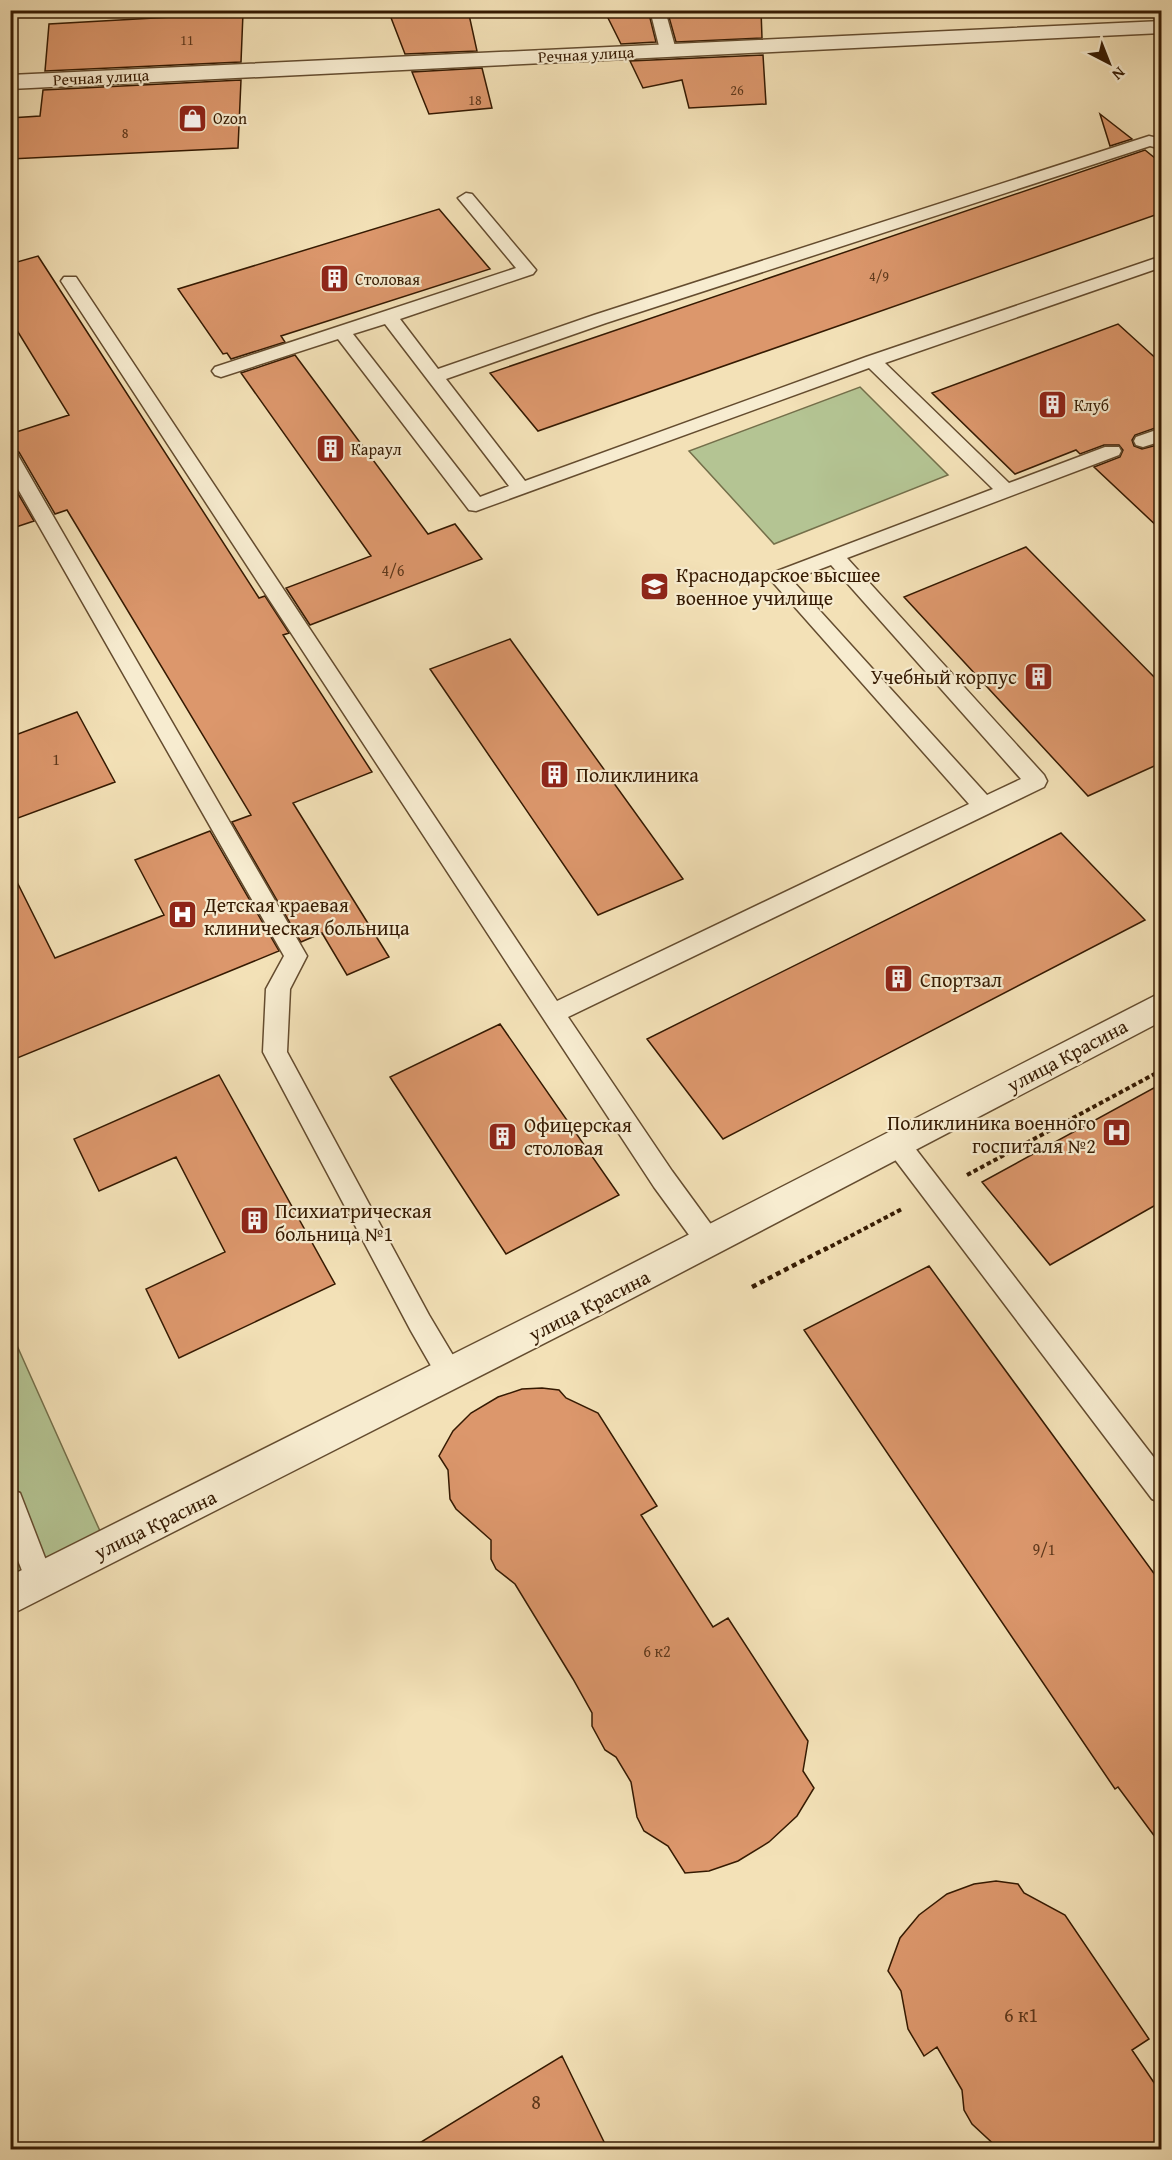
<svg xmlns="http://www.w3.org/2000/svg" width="1172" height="2160" font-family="'Gentium Book Plus',serif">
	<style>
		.green { fill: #b4c493; stroke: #746f4a; stroke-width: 1.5 }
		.building { fill: #dc976c; stroke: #351a02; stroke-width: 1.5 }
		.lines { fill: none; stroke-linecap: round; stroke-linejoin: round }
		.lane-casing { stroke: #644c2f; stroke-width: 3 }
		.street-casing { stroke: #644c2f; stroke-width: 3 }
		.path-far1 { stroke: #351a02; stroke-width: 4; stroke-dasharray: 4.5 3; stroke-linecap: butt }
		.path { stroke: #351a02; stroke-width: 4.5; stroke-dasharray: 5 4; stroke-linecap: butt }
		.lane { fill: #f7ecd0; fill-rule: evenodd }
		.street { fill: #f7ecd0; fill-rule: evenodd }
		.labels { text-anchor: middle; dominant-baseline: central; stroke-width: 4.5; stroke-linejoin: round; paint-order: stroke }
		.far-number-label { font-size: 14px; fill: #5f391c }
		.far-street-label { font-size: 16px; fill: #351a02; stroke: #f7ecd0 }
		.far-poi-label { font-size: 16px; fill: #351a02; stroke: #f7ecd0; text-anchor: start }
		.number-label { font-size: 16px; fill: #5f391c }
		.poi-label { font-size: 20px; fill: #351a02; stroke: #f7ecd0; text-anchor: start }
		.street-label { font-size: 20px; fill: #351a02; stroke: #f7ecd0 }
		.near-number-label { font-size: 20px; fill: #5f391c }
	</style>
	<rect width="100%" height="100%" fill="#f3e1b7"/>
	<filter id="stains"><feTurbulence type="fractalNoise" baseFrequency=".00333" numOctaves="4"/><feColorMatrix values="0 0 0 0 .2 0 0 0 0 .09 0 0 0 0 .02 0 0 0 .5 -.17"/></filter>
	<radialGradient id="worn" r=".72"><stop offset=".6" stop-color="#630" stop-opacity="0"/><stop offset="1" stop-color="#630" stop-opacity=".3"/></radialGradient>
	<!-- green -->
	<path class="green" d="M860,387L948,475L774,544L689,451Z
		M10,1330L100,1531L11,1575H10Z"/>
	<!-- building -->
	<path class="building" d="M388,10H468L477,51L405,54Z
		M604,10H648L656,42L621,44Z
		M667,10H761L762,38L676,42Z
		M243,13L241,62L45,71L49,24Z
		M763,55L766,104L689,108L682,80L643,88L630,61Z
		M482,68L492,108L429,114L412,72Z
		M241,80L238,148L10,159V118L40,116L43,90Z
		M1100,114L1132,139L1110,146Z
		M1145,150L1161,163V213L538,431L490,373Z
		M439,209L490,269L281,336L285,342L231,359L227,353L223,354L178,289Z
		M38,256L259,598L265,596L289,633L283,635L372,772L293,803L389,957L347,975L322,933L301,942L232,822L251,815L67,510L55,514L19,452L10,449V434L69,415L10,319V264Z
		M1118,324L1161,363V426L1135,435L1132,440L1134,446L1142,449L1161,444V530L1094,467L1120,457L1123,450L1119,445H1104L1080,454L1076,450L1015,474L932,393Z
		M295,355L428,534L455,524L482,559L310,625L286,588L371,556L241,373Z
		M10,480L34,521L10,529Z
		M1026,547L1161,684V763L1088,796L904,597Z
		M510,639L683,879L598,915L430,669Z
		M77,712L115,782L10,821V737Z
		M210,831L279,951L10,1061V868L55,958L164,915L135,860Z
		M1061,833L1145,920L723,1139L647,1039Z
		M500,1024L619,1195L506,1254L390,1077Z
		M219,1075L335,1284L179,1358L146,1289L225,1252L176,1157L99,1191L74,1139Z
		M1161,1084V1202L1050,1265L982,1182Z
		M929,1266L1161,1583V1845L1118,1787L1115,1789L804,1330Z
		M542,1388L559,1390L566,1398L598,1413L657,1506L641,1515L713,1627L728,1618L808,1741L803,1771L814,1788L797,1816L769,1842L738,1861L709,1871L685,1873L668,1846L644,1831L637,1817L631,1782L616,1757L605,1750L592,1726V1713L573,1679L515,1584L496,1569L491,1559V1540L456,1509L450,1499L448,1470L439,1456L453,1431L471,1413L498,1397L522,1389Z
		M996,1881L1018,1884L1024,1893L1065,1915L1149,2039L1132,2050L1161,2093V2150H1000L972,2124L964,2110L962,2090L937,2047L924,2056L908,2029L901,1991L888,1971L900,1938L919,1915L947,1894L974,1884Z
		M562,2056L608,2150H408Z"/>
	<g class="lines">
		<defs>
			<path id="lane" d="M650,10H665L676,50L674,53H662L660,50Z
				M1149,136L1162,139V149L1150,146L606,323L446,379L525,481L866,357L1162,256V267L885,363L1009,483L1105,447H1119L1121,451L1119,455L847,558L1044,775L1047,781L1044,787L568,1017L672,1171L718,1234L722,1242L718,1250L709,1253L700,1250L654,1187L501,954L61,281L64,277H76L557,1001L969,804L769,578L772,573L993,489L869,368L476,511L469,510L338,339L221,377L215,375L212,371L215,367L516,268L458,198L466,193L472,194L536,270L533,274L400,319L438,369L594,315ZM385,324L509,486L480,497L353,334ZM831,565L1021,779L987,795L792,580Z
				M1162,428V441L1143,447L1136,445L1134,441L1136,437Z
				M10,451L17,453L19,457L307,956L290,989L287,1052L429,1315L460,1367L464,1376L460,1385L451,1388L442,1385L411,1331L263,1052L266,989L284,956L10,475Z
				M899,1136L908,1139L1162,1468V1503L1152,1499L890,1153L887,1146L890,1139Z
				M10,1489L20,1493L54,1581L50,1591L40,1595L30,1591L10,1540Z"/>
			<path id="street" d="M1162,21V33L10,89V75Z
				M1162,992V1021L600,1315L10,1615V1576L575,1293Z"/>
		</defs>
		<!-- lane casing -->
		<use href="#lane" class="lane-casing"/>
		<!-- street casing -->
		<use href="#street" class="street-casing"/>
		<!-- path-far1 -->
		<path class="path-far1" d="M967,1175L1162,1070
			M824,1250L902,1209"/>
		<!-- path -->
		<path class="path" d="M752,1287L827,1248"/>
		<!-- lane -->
		<use href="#lane" class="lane"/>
		<!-- street -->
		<use href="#street" class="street"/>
	</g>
	<!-- icons -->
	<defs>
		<symbol id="shop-square" viewBox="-11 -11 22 22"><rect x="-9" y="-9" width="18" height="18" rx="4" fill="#8f2418" stroke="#f7ecd0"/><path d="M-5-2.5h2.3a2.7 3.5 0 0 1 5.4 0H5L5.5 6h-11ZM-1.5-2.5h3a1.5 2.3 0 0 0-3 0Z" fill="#fff"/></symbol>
		<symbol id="building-square" viewBox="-11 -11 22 22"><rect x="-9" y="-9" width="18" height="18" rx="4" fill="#8f2418" stroke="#f7ecd0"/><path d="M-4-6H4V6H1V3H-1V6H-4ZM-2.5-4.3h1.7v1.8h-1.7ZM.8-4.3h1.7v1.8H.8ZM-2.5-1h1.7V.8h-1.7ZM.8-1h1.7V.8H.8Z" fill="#fff"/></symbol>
		<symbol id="university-square" viewBox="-11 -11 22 22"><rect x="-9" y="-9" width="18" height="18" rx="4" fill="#8f2418" stroke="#f7ecd0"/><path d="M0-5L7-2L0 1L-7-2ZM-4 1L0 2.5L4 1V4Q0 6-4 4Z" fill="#fff"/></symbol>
		<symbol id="hospital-square" viewBox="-11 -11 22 22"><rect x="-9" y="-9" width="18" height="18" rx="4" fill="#8f2418" stroke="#f7ecd0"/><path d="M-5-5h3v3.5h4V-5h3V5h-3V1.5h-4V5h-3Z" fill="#fff"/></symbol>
	</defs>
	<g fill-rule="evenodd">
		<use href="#shop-square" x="176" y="102" width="33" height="33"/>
		<use href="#building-square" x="318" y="262" width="33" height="33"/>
		<use href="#building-square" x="1036" y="388" width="33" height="33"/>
		<use href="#building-square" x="314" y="432" width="33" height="33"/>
		<use href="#university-square" x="638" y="570" width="33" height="33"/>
		<use href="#building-square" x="1022" y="660" width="33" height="33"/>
		<use href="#building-square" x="538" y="758" width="33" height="33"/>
		<use href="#hospital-square" x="166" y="898" width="33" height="33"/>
		<use href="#building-square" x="882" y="962" width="33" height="33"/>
		<use href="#hospital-square" x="1100" y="1116" width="33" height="33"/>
		<use href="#building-square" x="486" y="1120" width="33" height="33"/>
		<use href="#building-square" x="238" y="1204" width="33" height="33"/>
	</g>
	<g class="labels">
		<!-- far-number labels -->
		<g class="far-number-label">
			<text x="187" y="40">11</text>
			<text x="737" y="90">26</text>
			<text x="475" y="100">18</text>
			<text x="125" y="133">8</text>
			<text x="879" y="276">4/9</text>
		</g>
		<!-- far-street labels -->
		<g class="far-street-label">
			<text transform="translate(586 54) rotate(-3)">Речная улица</text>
			<text transform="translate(101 77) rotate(-3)">Речная улица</text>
		</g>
		<!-- far-poi labels -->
		<g class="far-poi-label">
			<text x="213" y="118">Ozon</text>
			<text x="355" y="279">Столовая</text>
			<text x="1074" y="405">Клуб</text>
			<text x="351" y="449">Караул</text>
		</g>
		<!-- number labels -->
		<g class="number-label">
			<text x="393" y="570">4/6</text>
			<text x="56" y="759">1</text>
			<text x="1044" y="1549">9/1</text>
			<text x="657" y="1651">6 к2</text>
		</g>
		<!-- poi labels -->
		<g class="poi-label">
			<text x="676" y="574">Краснодарское высшее<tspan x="676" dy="23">военное училище</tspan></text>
			<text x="1017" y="676" text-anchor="end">Учебный корпус</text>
			<text x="576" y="774">Поликлиника</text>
			<text x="204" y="904">Детская краевая<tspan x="204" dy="23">клиническая больница</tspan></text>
			<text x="920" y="979">Спортзал</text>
			<text x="1096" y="1122" text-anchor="end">Поликлиника военного<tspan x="1096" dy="23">госпиталя №2</tspan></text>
			<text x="524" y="1124">Офицерская<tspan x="524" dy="23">столовая</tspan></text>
			<text x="275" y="1210">Психиатрическая<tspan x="275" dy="23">больница №1</tspan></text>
		</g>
		<!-- street labels -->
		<g class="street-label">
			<text transform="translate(1067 1055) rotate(-28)">улица Красина</text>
			<text transform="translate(589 1305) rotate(-27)">улица Красина</text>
			<text transform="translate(155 1524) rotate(-26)">улица Красина</text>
		</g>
		<!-- near-number labels -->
		<g class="near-number-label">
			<text x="1021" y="2014">6 к1</text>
			<text x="536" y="2101">8</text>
		</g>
	</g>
	<!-- margin -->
	<rect width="1172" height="2160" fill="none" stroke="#f3e1b7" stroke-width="36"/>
	<rect x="12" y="12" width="1148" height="2136" fill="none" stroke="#351a02" stroke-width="3"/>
	<rect x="18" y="18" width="1136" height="2124" fill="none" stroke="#351a02" stroke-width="1.5"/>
	<!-- north arrow -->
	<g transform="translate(1109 63) rotate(138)" stroke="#f7ecd0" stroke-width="4.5" paint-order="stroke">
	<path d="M0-4.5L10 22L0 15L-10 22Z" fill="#351a02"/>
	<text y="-9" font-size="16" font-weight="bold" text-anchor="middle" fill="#351a02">N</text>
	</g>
	<rect width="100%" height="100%" filter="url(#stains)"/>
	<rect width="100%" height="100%" fill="url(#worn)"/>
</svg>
